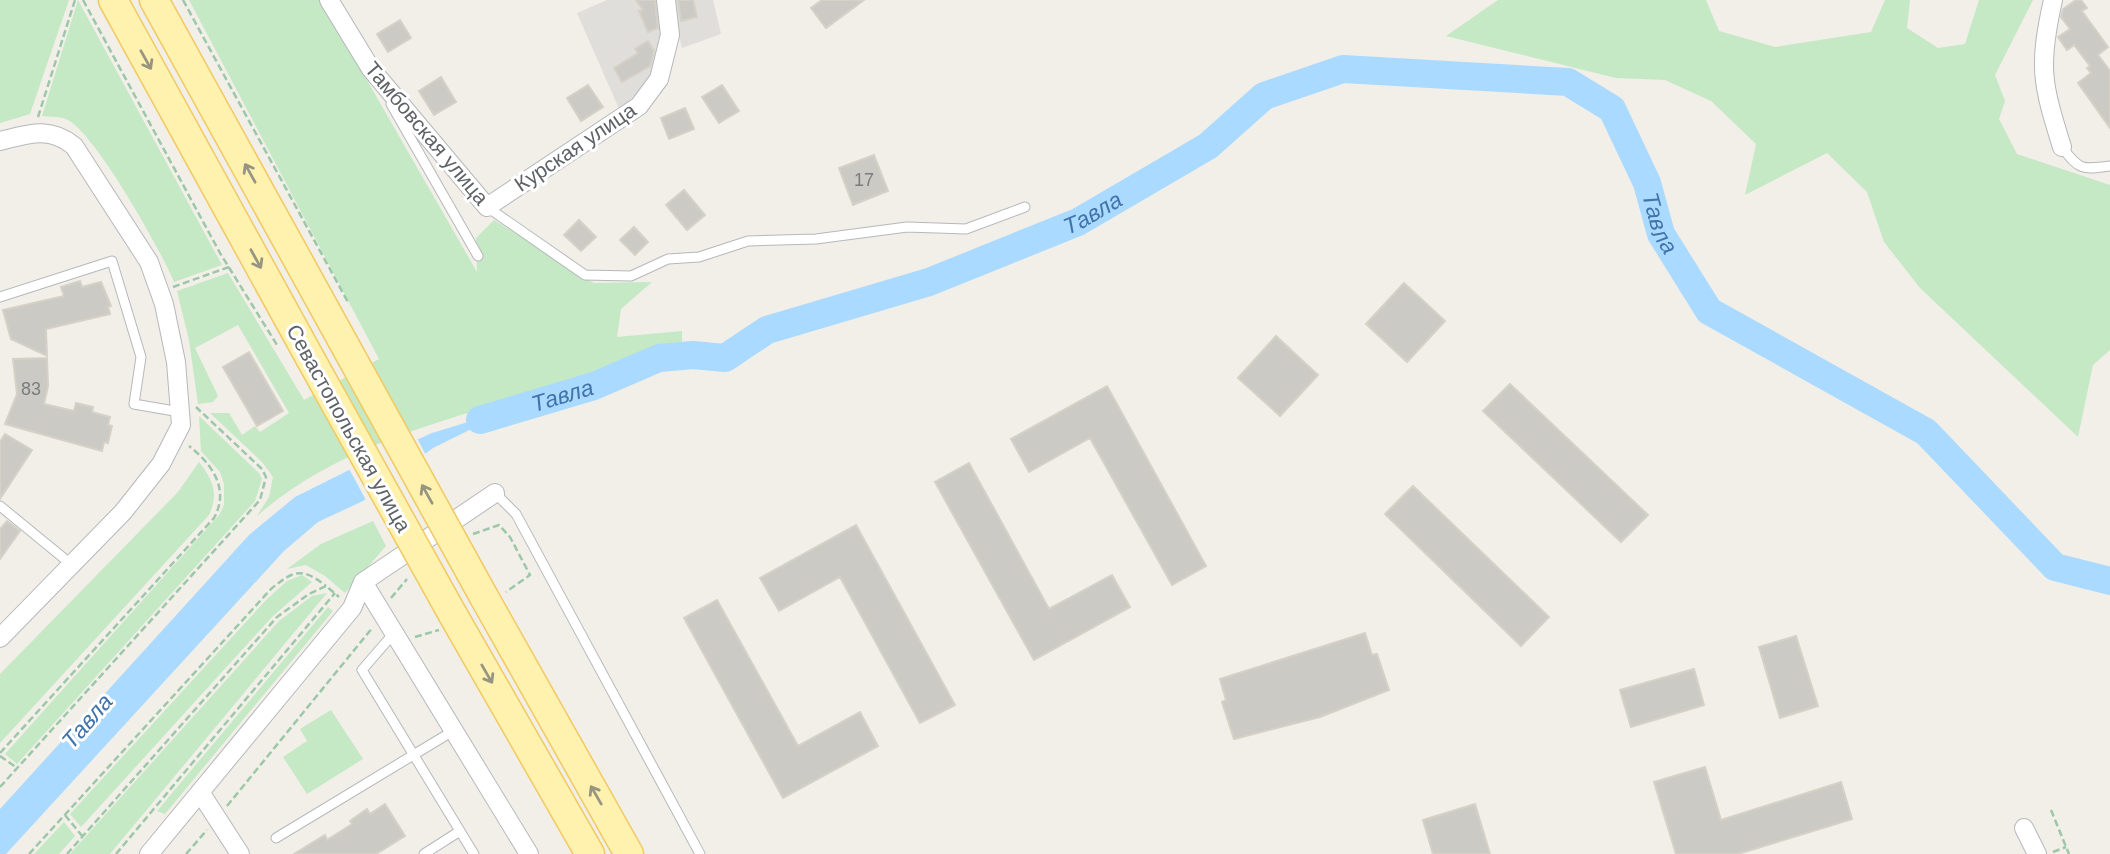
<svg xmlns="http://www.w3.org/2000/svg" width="2110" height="854" font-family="Helvetica,sans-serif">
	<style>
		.industrial { fill: #e0deda }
		.green { fill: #c5e8c5 }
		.water { fill: #aadaff }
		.pier { fill: #f1efe8 }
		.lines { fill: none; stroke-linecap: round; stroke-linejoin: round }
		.river { stroke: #aadaff; stroke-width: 28 }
		.building { fill: #cccac5; stroke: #d6d1c6; stroke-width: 2 }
		.lane-casing { stroke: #b5b8bc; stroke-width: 11 }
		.street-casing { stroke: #b5b8bc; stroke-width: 20 }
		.primary-casing { stroke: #f2c960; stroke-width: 31 }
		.path { stroke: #9cc7a9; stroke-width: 2.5; stroke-dasharray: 7 3.5; stroke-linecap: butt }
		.lane { stroke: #fff; stroke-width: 9 }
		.street { stroke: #fff; stroke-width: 18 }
		.primary { stroke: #fff2af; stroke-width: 28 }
		.primary-bridge-casing { stroke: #f2c960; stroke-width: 31; stroke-linecap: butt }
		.primary-bridge { stroke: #fff2af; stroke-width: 28 }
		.oneway { stroke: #979581 }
		.labels { text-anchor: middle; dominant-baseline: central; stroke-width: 6; stroke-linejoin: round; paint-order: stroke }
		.number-label { font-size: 18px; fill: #7a7d7f }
		.street-label { font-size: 21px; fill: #5f6368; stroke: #fff }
		.water-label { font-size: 23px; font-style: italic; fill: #4174aa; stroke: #fff }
	</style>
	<rect width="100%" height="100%" fill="#f1efe8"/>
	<!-- industrial -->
	<path class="industrial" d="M607,0H661L666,39L657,70L620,111L577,13Z
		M670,0H713L721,34L682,48Z"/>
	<!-- green -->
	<path class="green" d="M0,0H69L30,114L0,123Z
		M78,0L222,265L174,282C161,250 96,135 68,120C61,116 50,117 42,116Z
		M189,0H321L477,272L476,238L494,220L594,283L652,282L621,309L617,337L682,331V343C646,356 611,371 575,382C466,415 345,439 257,516L269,497L273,477L262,462L210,413H229L242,435L255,426L260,432L289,413L238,325L195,348L218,396L213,402L198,404L189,340L177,291L228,273L304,400L379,359Z
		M1498,0H1706L1719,31L1775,47L1871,32L1885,0H1910L1907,28L1938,48L1965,44L1979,0H2033L1995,75L2005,101L1999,119L2017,154L2110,185V350L2093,365L2078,437L1920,288L1884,242L1867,192L1827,153L1745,195L1756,144L1711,101L1665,80L1616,78L1446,36Z
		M199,416L259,473L262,479L255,501L17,764L5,754L219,515L224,505V484L220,472L201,451Z
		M199,462C213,480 219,493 209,515L0,743V674L178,492Z
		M373,521L386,546L345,593L325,576L306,565L287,569L321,544Z
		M302,575L312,582L272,617L81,827L70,814L266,600L287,581Z
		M327,593L110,854H70L279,621L312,596Z
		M328,607L333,611L165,814L157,811Z
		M331,710L363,759L307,794L283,757L307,741L300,729Z
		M64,822L75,836L59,854H34Z"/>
	<!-- water -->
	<path class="water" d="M514,408L433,448L363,501L318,522L284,551L6,854H0V809L249,535L295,497L347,471L432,433Z"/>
	<!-- pier -->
	<path class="pier" d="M416,436L427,457L367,502L348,467Z"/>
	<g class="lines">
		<!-- river -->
		<path class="river" id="s1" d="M480,420L594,386L659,358L693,355L725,358L767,330L929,282L1078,222L1208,146L1264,96L1343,69L1568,82L1612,109L1647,183L1661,234L1709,311L1926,432L2055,567L2110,581"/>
	</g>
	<!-- building -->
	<path class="building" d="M636,0H655L658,28L648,32L639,11L643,10Z
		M678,0H693L697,17L681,21Z
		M822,0H864L826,28L811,8Z
		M2076,0H2081L2087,8L2082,11L2108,47L2098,55L2110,71V128L2078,83L2091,73L2087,68L2090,66L2074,45L2067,50L2058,37L2070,29L2061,17L2063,9Z
		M400,20L411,38L388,52L377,34Z
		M648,41L654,51L650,66L622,82L614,68L638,53L635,49Z
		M441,77L456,102L434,115L419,91Z
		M588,85L603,107L581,121L567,98Z
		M722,85L739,111L719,123L702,97Z
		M685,108L694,129L669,139L661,118Z
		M874,155L888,191L853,205L839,168Z
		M684,190L705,215L687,230L666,205Z
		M579,220L596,237L581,251L564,235Z
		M634,227L648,242L635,255L620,240Z
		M80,281L82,287L101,282L111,306L108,307L110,314L46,329L47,356L11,339L3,310L64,296L61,287Z
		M1404,283L1445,321L1407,362L1366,324Z
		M1276,336L1318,375L1280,416L1238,378Z
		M249,352L283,411L257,426L223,367Z
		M47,358L48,386L44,404L74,411L76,403L93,407L92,412L110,417L108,425L112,426L108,443L104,442L102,451L5,424L17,394L13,359Z
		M1510,384L1648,515L1621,542L1483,411Z
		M1107,386L1206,566L1172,585L1090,438L1029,472L1011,439Z
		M5,434L32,450L0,499V442Z
		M969,463L1049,609L1112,575L1130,607L1034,660L935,482Z
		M1413,486L1549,617L1521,646L1385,514Z
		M7,521L20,531L0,559V529Z
		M856,525L955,705L920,723L840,577L779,611L760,578Z
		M717,600L798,746L860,712L878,746L783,798L684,618Z
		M1365,633L1372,655L1377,654L1389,690L1320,717L1234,739L1222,702L1226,700L1220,679Z
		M1796,636L1818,706L1780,718L1759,647Z
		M1694,669L1704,705L1631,727L1620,690Z
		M1705,767L1721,820L1841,782L1852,819L1738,854H1676L1654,782Z
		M385,804L405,836L376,854H294L325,835L327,840L352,824L350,821L367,809L370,814Z
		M1475,804L1490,854H1433L1423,820Z"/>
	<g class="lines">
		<defs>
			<path id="lane" d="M391,104L478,256
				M2062,147C2079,170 2082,170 2110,166
				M487,207L585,275L631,276L668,259L699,257L748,241L816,239L907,227L966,229L1025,207
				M0,297L112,261L141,357L134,404L180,412
				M495,493L516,514L700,854
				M0,506L72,565
				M394,633L362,670L474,854
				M276,838L453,731
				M424,854L460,831"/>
			<path id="street" d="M329,0L371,69L487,207L639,106L659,79L670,35L666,0
				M2053,0C2038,67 2042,83 2062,147
				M0,141C29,134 49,126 74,146L149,262L164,304L176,362L181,425L161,464L123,512L0,638
				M363,582L529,854
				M200,792L240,854
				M2024,828L2037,854
				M149,854L352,608L363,582L495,493"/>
			<path id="primary" d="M113,0L310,358
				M154,0L342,340
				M484,597L629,854
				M453,615L590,854"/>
		</defs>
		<!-- lane casing -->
		<use href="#lane" class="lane-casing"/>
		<!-- street casing -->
		<use href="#street" class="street-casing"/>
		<!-- primary casing -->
		<use href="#primary" class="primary-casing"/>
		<!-- path -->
		<path class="path" d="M83,0L220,253L277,345
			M183,0L349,304
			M38,117L75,0
			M173,287L229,267
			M473,534L499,525L510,537L530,575L506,592
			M391,598L407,579
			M415,637L439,630
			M0,753L214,518C230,489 212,464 189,446
			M0,756L17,768
			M0,787L260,500L266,477L262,469L196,407
			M227,806L373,627
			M2051,810L2069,854
			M65,815L83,837
			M2053,852L2066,847
			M29,854L271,589C294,570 302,567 326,586
			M67,854L277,617L309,594L326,586L339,597
			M116,854L335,593
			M186,854L207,830"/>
		<!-- lane -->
		<use href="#lane" class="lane"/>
		<!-- street -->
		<use href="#street" class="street"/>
		<!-- primary -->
		<use href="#primary" class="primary"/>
		<defs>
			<path id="primary-bridge" d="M342,340L484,597
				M310,358L453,615"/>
		</defs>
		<!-- primary-bridge casing -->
		<use href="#primary-bridge" class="primary-bridge-casing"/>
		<!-- primary-bridge -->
		<use href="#primary-bridge" class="primary-bridge"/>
	</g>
	<!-- one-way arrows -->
	<defs><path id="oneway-shaft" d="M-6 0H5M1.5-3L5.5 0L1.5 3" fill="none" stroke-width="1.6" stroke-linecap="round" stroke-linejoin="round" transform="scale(1.75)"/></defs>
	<g class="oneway">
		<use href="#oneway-shaft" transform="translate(146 60) rotate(61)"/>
		<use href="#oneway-shaft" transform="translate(250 173) rotate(-119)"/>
		<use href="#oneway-shaft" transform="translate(256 259) rotate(61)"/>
		<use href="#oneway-shaft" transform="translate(427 494) rotate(-119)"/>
		<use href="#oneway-shaft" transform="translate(487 674) rotate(60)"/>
		<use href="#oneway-shaft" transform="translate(596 795) rotate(-120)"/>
	</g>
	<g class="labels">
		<!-- number labels -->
		<g class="number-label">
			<text x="864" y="180">17</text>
			<text x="31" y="389">83</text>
		</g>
		<!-- street labels -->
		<g class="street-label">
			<text transform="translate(427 133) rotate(50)">Тамбовская улица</text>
			<text transform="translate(575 147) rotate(-34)">Курская улица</text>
			<text transform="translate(349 428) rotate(61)">Севастопольская улица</text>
		</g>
		<!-- water labels -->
		<g class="water-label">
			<text stroke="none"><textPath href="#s1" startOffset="653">Тавла</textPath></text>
			<text stroke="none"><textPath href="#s1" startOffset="1346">Тавла</textPath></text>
			<text stroke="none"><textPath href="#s1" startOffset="86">Тавла</textPath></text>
			<text transform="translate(87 721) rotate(-49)">Тавла</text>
		</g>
	</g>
</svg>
